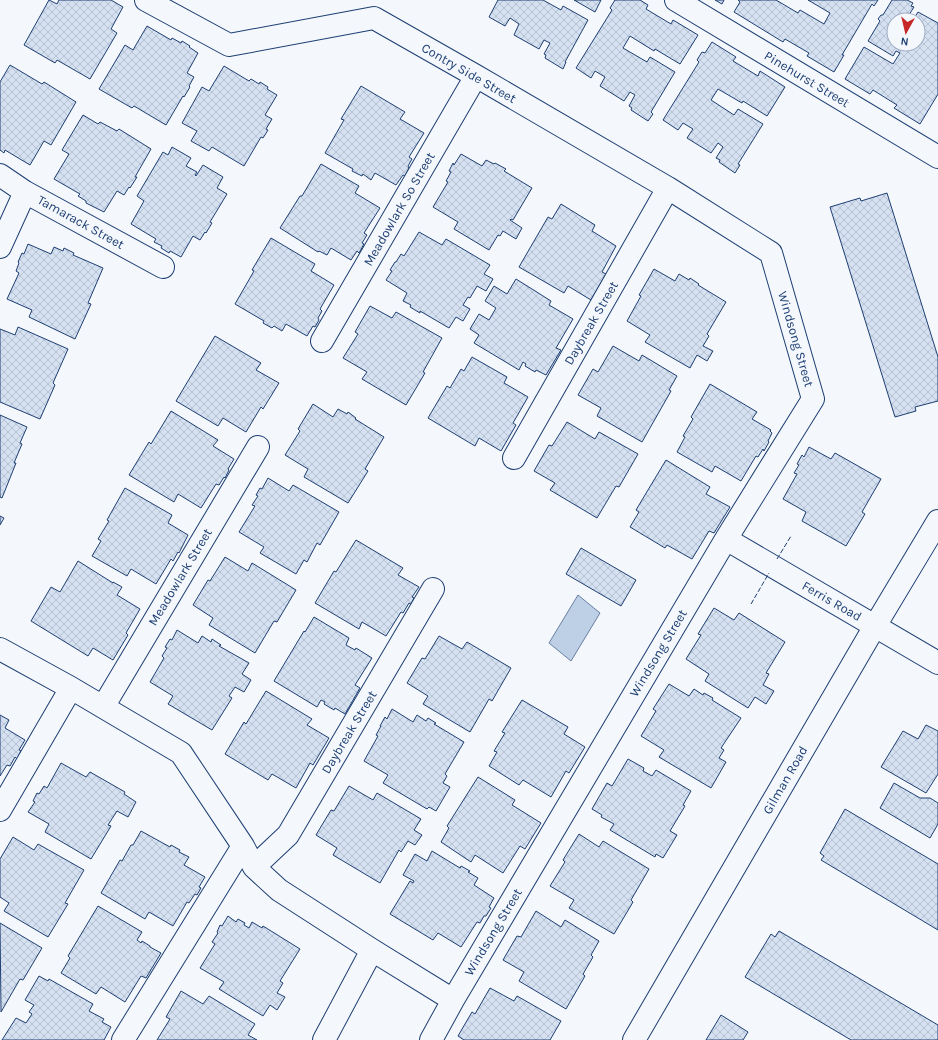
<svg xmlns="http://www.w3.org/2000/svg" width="938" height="1040" font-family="Karla,sans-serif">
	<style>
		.water { fill: #bed0e5; stroke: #687fa3 }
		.building { fill: url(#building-cross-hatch); stroke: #1d3f73 }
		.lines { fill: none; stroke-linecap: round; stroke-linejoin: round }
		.minor-casing { stroke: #1d3f73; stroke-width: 24 }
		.minor { stroke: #f4f7fb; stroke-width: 22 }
		.fence { stroke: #1d3f73; stroke-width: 1; stroke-dasharray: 5 2; stroke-linecap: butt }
		.labels { text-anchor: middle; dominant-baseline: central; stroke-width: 3; stroke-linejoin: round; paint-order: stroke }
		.street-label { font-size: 13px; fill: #1d3f73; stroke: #f4f7fb }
	</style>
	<defs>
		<pattern id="building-cross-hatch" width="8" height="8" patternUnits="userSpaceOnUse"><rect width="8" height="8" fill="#d5e0f0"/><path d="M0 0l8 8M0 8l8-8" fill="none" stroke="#b6c1d1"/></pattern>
	</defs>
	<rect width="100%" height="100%" fill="#f4f7fb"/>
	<!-- water -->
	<path class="water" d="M578,595L600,613L571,661L549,643Z"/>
	<!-- building -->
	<path class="building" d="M49,0L57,4L59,0H111L123,7L111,29L117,33L90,79L57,60L55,63L24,45Z
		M498,0H543L561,10L563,6L588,20L565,62H566L563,69L545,58L546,55L544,54L550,43L544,40L539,49L514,35L519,24L510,18L505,26L489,17Z
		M574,0H601L595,12Z
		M615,0H640L648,5L646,9L671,24L673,20L698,35L680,64L655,49L654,51L630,36L623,48L647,62L650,57L675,72L651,112L653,114L648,121L631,110L632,108L629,106L635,95L630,92L624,101L600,86L605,77L595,71L591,78L576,68L612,10L610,8Z
		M715,0H724L722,4Z
		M738,0H776L798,13L800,10L824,24L830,13L808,0H878L874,6L872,4L842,55H844L834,72L807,56L809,53L785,39L783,42L734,12L740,2Z
		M892,0H907L913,3L911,6L914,7L907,18L910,20H894V44H918V20H913L918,12L938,23V94L920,124L894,108L897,105L873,90L870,94L845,79L864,47L893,64L900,53L896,51L893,56L868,41L880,21L878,19L881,15H883Z
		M147,26L171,40L172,38L181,43L182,41L190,46L189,47L198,53L187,73L194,77L189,86L190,87L184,97L183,96L166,125L134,106L132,108L99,89L125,45L133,50Z
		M712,42L736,57L733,61L758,76L760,71L785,87L767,116L743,101L742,103L718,89L711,100L734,115L738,109L763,124L738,164L740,165L735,173L719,162L720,160L716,158L723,147L718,143L711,153L687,138L693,129L683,123L678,130L663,120L699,62L697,60L702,52L705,53Z
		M10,65L42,84L44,82L76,102L51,145L44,141L30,165L5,150L4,153L0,150V82Z
		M224,66L249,81L251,79L259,84L260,82L268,87L267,89L277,95L265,115L272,119L266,129L268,130L263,138L261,137L244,166L212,147L209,151L191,141L197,131L182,123L202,87L209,91Z
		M361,86L405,112L400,119L424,133L409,157L412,159L408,166L409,168L405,176L403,175L396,185L375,173L371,180L363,174L362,176L352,171L353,169L325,153L344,120L341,119Z
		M83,115L98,124L100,122L117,131L119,129L151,149L135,177H137L130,188L129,187L124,195L117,191L104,212L86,203V201L78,196L80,194L54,179L69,154L62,150Z
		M172,147L191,158L186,166L197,172L195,175L196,176L203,165L223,177L217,188L227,194L210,222L212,223L206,233L205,232L200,240L193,236L181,257L170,251L169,253L161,248L162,246L154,242L156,239L131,224L144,201L137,196L163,152L168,155Z
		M461,154L482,166L486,160L494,164L495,163L506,169L504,171L532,188L513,220L511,219L510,220L522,228L516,239L503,231L500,236L498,235L489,250L454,229L458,222L433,207L448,182L446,181L451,172L449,171L453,163L454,165Z
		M321,164L359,186L355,193L380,208L364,233L367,235L362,243L364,244L359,253L357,251L351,260L331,248L327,255L319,251L318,252L280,228L300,196H302Z
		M887,193L938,357V401L915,407L916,411L895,417L830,207L860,198L861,201Z
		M561,204L595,225L592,231L616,246L602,272L606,274L591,300L568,286L564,293L519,267L548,217L552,219Z
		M419,232L442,245L446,239L490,265L484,274L493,279L486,291L477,286L470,298L468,297L463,305L470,309L463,321L456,317L449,328L420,311V313L410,307L411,305L403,301L407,293L386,280L392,271L390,270L395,262H396L401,254L404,256Z
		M271,238L315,264L311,271L334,285L320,309L322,311L318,318L319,320L315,327L313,326L307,336L286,324L282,331L274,326L272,328L263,323L264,321L235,304L254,271L252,270Z
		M28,244L51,254L54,247L63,251L64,248L74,253L73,255L103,268L88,303L91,304L75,339L29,317L32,310L7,299L19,273L16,271L19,263L18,262L22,253L24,254Z
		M654,269L675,281L679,274L689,280L690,278L699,284L698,285L726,302L707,334L709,336L703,346L713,351L707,361L697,355L690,368L645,342L650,335L627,321L641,296L639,295Z
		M516,279L551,301L549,305L573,319L556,348L561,350L546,375L536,370L535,372L525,366L526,364L523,362L519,370L474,343L479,335L470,329L479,314L489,320L496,308L485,301L494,286L507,294Z
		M370,306L392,318L396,312L442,338L423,372L425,373L406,405L362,379L367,372L343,358L358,334L355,332Z
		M18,327L68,349L53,383L55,385L40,419L0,402V329L15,335Z
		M215,336L261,363L256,370L279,383L263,409L261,407L246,432L223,418L218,426L176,401Z
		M613,346L639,361L642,355L677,376L669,390L671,391L642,442L597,416L601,408L578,395L593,369L598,372Z
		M472,357L507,377L504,383L528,397L513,423L516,425L501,451L479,438L475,446L428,418L447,386L450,388L461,369L464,371Z
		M710,384L757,412L752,419L771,430L770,431L772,433L768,441L769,442L764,451L763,449L758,457L756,456L741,481L715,466L712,472L677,452L685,437L683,436L693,419L691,417Z
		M313,404L333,417L338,409L347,414L348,412L356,418L355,419L384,437L365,469L368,471L348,503L304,477L308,469L285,455L300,431L298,429Z
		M171,411L218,440L213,446L234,459L228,469L229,470L225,478L224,477L219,485L216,484L201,508L178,494L174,502L129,475L149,442L151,444Z
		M0,415L27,427L20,443L22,444L14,463H16L2,498L0,497Z
		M567,422L595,439L599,432L638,454L619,487L616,486L597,518L550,490L555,483L534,471L549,445L552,446Z
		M809,447L831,459L835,453L881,479L862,512L865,514L846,546L802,521L806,512L783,499L797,474L794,473L799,465L797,464L802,455L804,457Z
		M666,460L710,487L706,494L730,507L714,533L709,531L692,559L667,545L665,548L630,527L639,512L636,510Z
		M268,478L289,491L293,485L339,512L320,545L317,543L307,562L304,560L296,574L260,553L264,547L239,532L255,506L252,505L258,496L256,495L260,488L262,489Z
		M125,488L172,515L168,523L188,535L179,553L178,552L173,561L171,559L156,584L131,569L127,576L92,556L101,541L98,539L109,521L107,520Z
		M0,516L4,518L0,525Z
		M356,540L403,568L398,575L419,587L412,597L414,598L411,604L409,603L403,613L401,612L386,636L362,622L359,629L315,603L334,571L336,572Z
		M581,548L636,580L621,606L566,574Z
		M225,557L248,571L252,563L296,590L277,622L274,621L255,653L209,625L213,618L193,605L208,580L210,581Z
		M78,561L113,583V582L122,587L117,595L140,609L126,633L128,635L113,660L93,648L88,656L31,621L51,587L60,592Z
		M714,608L734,620L739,613L785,642L766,673L769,674L763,685L774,691L766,704L755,697L748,708L705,681L709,674L686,659L701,635L698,634Z
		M314,617L349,638L346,645L355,650L356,648L372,658L355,685L360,688L345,714L335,708L334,710L324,704L325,702L321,700L317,707L274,681L304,631L305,632Z
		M177,630L198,643L202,636L211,642L212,639L221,645L219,646L249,663L242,674L251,680L244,692L235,687L229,696L232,698L212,730L168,704L173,696L150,682L164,658L162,656L167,648L165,647L170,639L172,640Z
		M439,636L462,649L467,642L511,668L492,701L489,699L470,732L423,704L428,696L407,683L422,658L425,659Z
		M669,684L689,696L694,689L703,695L704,693L713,698L712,700L741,718L721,748L724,750L719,758L726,762L711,788L659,757L664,750L641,736L656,711L653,709Z
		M266,691L312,719L307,725L329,738L313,765L310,763L296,788L272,774L268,780L225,754L244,722L246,724Z
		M522,700L568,727L564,734L585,747L569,773L566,771L551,797L523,780L519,785L489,766L497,752L494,751L505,733L502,732Z
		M392,709L413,722L417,715L426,721L428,718L436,723L434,724L464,742L445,774L447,776L443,783L450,787L436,811L429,807L427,809L383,783L388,775L364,761L378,736L376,735L381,726H380L385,717L387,719Z
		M0,715L9,720L5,728L25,740L19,750L21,751L17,759L15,757L10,766L7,765L0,776Z
		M926,725L938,731V774L926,793L881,767L903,731L918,739Z
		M628,759L644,768L643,771L652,776L656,770L691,791L683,805L685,806L670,831L677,835L663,858L656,854L655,857L610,830L614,824L601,817L602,815L592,809L607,783L612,786Z
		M61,763L86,777L90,772L125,792L124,794L136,802L128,817L117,811L108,825L111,826L91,859L45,832L49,824L28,812L35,802L33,801L37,793L39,794L44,786L47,788Z
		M478,777L515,800L512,805L541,823L525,849L520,846L503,873L475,855L471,862L441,842L449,828L447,826Z
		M894,783L920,798H930L938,803V824L930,838L880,808Z
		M349,786L373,800L377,793L421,819L414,830L422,835L415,845L408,841L401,852L399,850L380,883L333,855L337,848L316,835L331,810L334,811Z
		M845,809L938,864V930L821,860L824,856L820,853Z
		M141,831L170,847L171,845L180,850L179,852L189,857L184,865L205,877L199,887L201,888L197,895L195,894L189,903L187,902L173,926L149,912L145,919L101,893L120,860L122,861L131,845H133Z
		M579,834L599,847L603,841L649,869L631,900L633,902L614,934L569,908L574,900L550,886L565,862L563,860Z
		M13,837L34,850L38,844L84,870L65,903L68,904L48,937L4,911L9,903L0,897V859Z
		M432,851L460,868L461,866L470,871L468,872L478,878L474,885L494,898L489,907L491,908L486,916H484L480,923L477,922L461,947L438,933L433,940L390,914L410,881L413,883L414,881L403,875L415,854L427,861Z
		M98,906L142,932L137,940L141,943L142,941L150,946V947L161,953L146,978L141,976L125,1002L101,987L96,994L61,973L70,958L68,956Z
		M536,911L561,927L565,920L599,941L591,955L593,957L583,974L585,976L566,1009L519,981L524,972L503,960L517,936L521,937Z
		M228,916L236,922L238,919L245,923L244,925L249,928L252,922L262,928L263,926L300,949L280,981L283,983L277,993L285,997L277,1010L270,1005L263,1016L219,989L224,982L200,968L215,944L212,942L218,933L217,932L220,925L222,926Z
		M0,923L42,948L23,980L20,979L1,1012Z
		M779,931L938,1025V1040H851L745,977L771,934L775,937Z
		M39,976L48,981L49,979L93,1004L89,1011L104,1019L102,1022L111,1027L104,1040H2L16,1018L26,1023L32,1014L29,1012L34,1005L25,1000Z
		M490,988L514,1001L517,996L561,1021L550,1040H464L458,1036L472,1012L475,1014Z
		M181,991L203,1004L209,996L255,1024L248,1035L257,1040H157L170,1019L166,1017Z
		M721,1015L748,1032L743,1040H706Z"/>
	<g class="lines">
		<defs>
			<path id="minor" d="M146,0L229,45L374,18L476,76L668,188L771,253L813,399L726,539L453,1000L431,1040
				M676,0L938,157
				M0,175L25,192L163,267
				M0,247L25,192
				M322,341L476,76
				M514,458L668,188
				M726,539L938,663
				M0,649L71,688L181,753L243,846L254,867L279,890L372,950L453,1000
				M103,707L258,447
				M0,810L71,688
				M254,867L288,835L433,589
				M123,1040L243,846
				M324,1040L372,950
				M634,1040L875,626L938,521"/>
		</defs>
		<!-- minor casing -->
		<use href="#minor" class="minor-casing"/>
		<!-- minor -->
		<use href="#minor" class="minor"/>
		<!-- fence -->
		<path class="fence" d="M777,559L791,536
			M751,604L769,573"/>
	</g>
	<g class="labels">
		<!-- street labels -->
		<g class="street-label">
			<text transform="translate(469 73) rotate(30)">Contry Side Street</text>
			<text transform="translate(807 79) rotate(31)">Pinehurst Street</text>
			<text transform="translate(399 209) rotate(-60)">Meadowlark So Street</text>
			<text transform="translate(81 222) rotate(29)">Tamarack Street</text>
			<text transform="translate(591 323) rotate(-60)">Daybreak Street</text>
			<text transform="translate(796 339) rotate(74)">Windsong Street</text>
			<text transform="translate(180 577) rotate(-59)">Meadowlark Street</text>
			<text transform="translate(832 601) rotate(30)">Ferris Road</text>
			<text transform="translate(658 653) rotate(-59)">Windsong Street</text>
			<text transform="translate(349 732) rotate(-59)">Daybreak Street</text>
			<text transform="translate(785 780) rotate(-60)">Gilman Road</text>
			<text transform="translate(493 932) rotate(-59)">Windsong Street</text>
		</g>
	</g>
	<!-- north arrow -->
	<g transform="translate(906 32) rotate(188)"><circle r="19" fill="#f4f7fb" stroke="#9eadc5"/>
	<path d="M0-3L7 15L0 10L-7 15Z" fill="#c62828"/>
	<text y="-6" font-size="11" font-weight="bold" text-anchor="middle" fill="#1d3f73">N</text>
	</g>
</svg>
